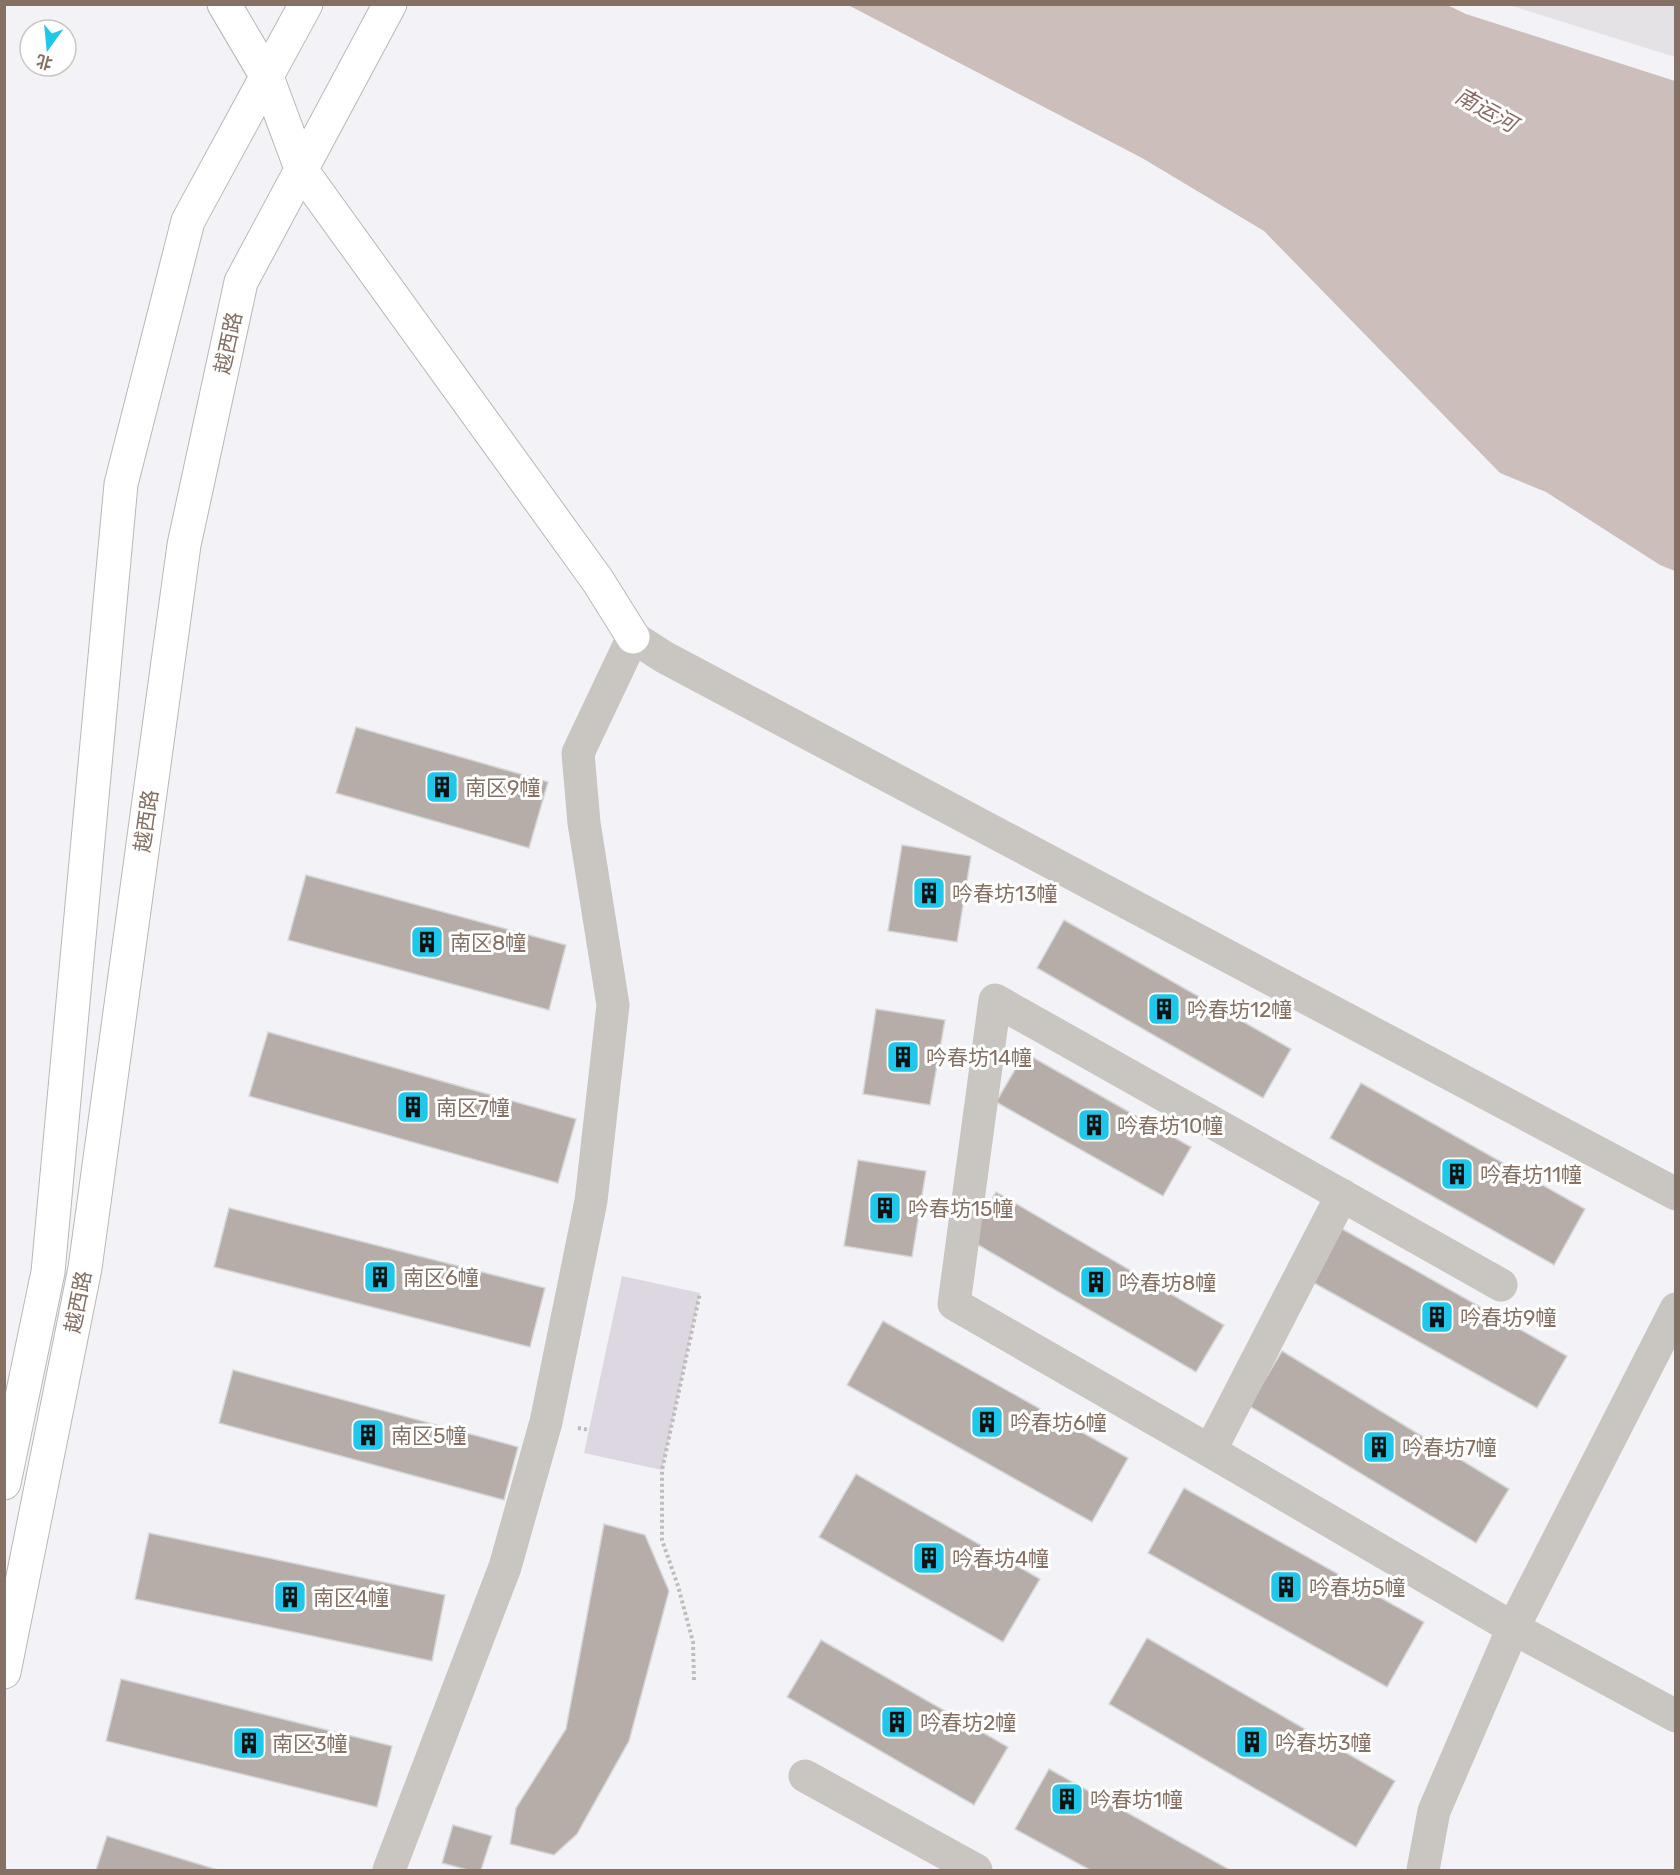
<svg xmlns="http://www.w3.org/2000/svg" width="1680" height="1875" font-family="Rubik,'Noto Sans SC',sans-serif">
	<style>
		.built { fill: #e4e2e4 }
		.green { fill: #dcd7e1 }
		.water { fill: #ccbfbb }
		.building { fill: #b6ada8; stroke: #d5d6d8; stroke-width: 1.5 }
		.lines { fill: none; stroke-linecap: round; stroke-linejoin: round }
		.major-casing { stroke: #bcb6b2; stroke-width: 35 }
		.path { stroke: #bfbcb9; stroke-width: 4; stroke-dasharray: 3 3; stroke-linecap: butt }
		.minor { stroke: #c9c5c1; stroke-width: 33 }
		.major { stroke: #fff; stroke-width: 33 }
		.labels { text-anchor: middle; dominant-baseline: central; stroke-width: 6; stroke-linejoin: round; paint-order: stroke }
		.street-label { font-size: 21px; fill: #857164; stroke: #fff }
		.poi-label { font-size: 21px; fill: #857164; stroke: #fff; text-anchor: start }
		.water-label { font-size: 22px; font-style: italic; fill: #896c64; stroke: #fff }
	</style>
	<rect width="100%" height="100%" fill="#f3f3f7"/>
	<!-- built -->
	<path class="built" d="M1509,5H1675V57Z"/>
	<!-- green -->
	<path class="green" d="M622,1276L700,1293L662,1470L584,1453Z"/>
	<!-- water -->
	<path class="water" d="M848,5H1447L1466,14L1675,81V571L1660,565L1546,492L1500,473L1264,231L1142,158Z"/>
	<!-- building -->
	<path class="building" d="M356,727L548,782L529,848L336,793Z
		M902,845L971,856L957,942L888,931Z
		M306,875L566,945L549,1010L288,940Z
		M1064,920L1291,1049L1263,1098L1037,968Z
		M876,1009L945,1020L930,1105L863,1094Z
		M268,1032L576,1119L558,1183L249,1096Z
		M1025,1053L1191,1147L1163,1196L996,1102Z
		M1361,1083L1585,1209L1554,1265L1330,1138Z
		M858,1160L926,1171L912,1257L844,1246Z
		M996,1192L1224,1325L1196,1372L968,1239Z
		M229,1208L545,1288L530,1347L214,1267Z
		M1337,1226L1567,1356L1537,1408L1307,1279Z
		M883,1321L1128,1458L1092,1522L847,1385Z
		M1282,1351L1509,1489L1476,1543L1249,1406Z
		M233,1370L518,1447L504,1500L219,1423Z
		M856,1474L1040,1579L1003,1642L819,1537Z
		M1184,1488L1424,1622L1387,1687L1148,1553Z
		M604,1524L645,1535L669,1591L629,1741L577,1834L554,1855L510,1844L516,1808L566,1729Z
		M149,1533L445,1595L432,1661L135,1599Z
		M1147,1638L1395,1781L1356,1847L1109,1704Z
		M821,1640L1008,1747L974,1805L787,1697Z
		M121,1679L392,1746L377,1807L106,1741Z
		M1049,1769L1230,1870H1090L1015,1829Z
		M453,1825L492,1836L481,1870H468L442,1863Z
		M107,1836L218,1870H96Z"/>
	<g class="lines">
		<defs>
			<path id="major" d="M224,4L267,77L302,171L598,581L633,637
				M4,1483L48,1272L121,484L188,221L306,4
				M4,1672L85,1268L184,545L241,282L390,4"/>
		</defs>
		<!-- major casing -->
		<use href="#major" class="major-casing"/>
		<!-- path -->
		<path class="path" d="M578,1428L589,1430
			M694,1680L693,1642L678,1586L662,1540V1470L700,1293"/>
		<!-- minor -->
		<path class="minor" d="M1676,1309L1513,1628L1676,1716
			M1210,1451L1342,1195
			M805,1776L976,1870
			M389,1870L505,1567L546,1422L591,1201L613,1005L584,823L578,753L633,637L664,657L1676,1194
			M1423,1870L1434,1811L1513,1628L1210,1451L954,1304L995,1000L1501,1285"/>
		<!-- major -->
		<use href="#major" class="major"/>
	</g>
	<!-- icons -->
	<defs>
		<symbol id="building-square" viewBox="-11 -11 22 22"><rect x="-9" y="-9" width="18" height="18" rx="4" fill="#1fc8ea" stroke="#fff"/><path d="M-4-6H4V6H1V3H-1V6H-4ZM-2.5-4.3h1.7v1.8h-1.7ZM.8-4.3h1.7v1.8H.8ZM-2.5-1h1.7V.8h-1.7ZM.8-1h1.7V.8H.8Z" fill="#111"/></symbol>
	</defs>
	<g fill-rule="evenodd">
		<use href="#building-square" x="423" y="768" width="38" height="38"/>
		<use href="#building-square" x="910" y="874" width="38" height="38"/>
		<use href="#building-square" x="408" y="923" width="38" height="38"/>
		<use href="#building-square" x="1145" y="990" width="38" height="38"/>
		<use href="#building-square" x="884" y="1038" width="38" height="38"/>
		<use href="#building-square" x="394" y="1088" width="38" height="38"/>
		<use href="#building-square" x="1075" y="1106" width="38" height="38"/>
		<use href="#building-square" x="1438" y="1155" width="38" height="38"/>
		<use href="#building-square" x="866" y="1189" width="38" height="38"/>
		<use href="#building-square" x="361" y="1258" width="38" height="38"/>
		<use href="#building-square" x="1077" y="1263" width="38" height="38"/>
		<use href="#building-square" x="1418" y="1298" width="38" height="38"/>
		<use href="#building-square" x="968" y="1403" width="38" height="38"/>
		<use href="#building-square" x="349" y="1416" width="38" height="38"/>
		<use href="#building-square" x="1360" y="1428" width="38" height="38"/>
		<use href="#building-square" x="910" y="1539" width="38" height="38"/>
		<use href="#building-square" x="1267" y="1568" width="38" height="38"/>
		<use href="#building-square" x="271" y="1578" width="38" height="38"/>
		<use href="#building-square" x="878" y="1703" width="38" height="38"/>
		<use href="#building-square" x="1233" y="1723" width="38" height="38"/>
		<use href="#building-square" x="230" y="1724" width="38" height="38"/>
		<use href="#building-square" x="1048" y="1780" width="38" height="38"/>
	</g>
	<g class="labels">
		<!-- street labels -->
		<g class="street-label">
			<text transform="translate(228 343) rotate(-78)">越西路</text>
			<text transform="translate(146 821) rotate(-82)">越西路</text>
			<text transform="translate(78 1302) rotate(-79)">越西路</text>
		</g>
		<!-- poi labels -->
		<g class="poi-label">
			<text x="465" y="787">南区9幢</text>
			<text x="952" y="893">吟春坊13幢</text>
			<text x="450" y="942">南区8幢</text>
			<text x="1187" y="1009">吟春坊12幢</text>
			<text x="926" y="1057">吟春坊14幢</text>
			<text x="436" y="1107">南区7幢</text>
			<text x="1117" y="1125">吟春坊10幢</text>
			<text x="1480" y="1174">吟春坊11幢</text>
			<text x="908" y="1208">吟春坊15幢</text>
			<text x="403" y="1277">南区6幢</text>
			<text x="1119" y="1282">吟春坊8幢</text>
			<text x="1460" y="1317">吟春坊9幢</text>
			<text x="1010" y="1422">吟春坊6幢</text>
			<text x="391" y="1435">南区5幢</text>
			<text x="1402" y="1447">吟春坊7幢</text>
			<text x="952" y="1558">吟春坊4幢</text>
			<text x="1309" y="1587">吟春坊5幢</text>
			<text x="313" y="1597">南区4幢</text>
			<text x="920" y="1722">吟春坊2幢</text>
			<text x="1275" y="1742">吟春坊3幢</text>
			<text x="272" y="1743">南区3幢</text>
			<text x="1090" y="1799">吟春坊1幢</text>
		</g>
		<!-- water labels -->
		<g class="water-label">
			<text transform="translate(1486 110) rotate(29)">南运河</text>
		</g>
	</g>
	<!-- border -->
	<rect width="1680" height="1875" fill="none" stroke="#857164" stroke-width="12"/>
	<!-- north arrow -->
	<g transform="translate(48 48) rotate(195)"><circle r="28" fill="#ffffff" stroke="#cec6c1" stroke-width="1.5"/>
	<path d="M0-4.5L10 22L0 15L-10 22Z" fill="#1fc8ea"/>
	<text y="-9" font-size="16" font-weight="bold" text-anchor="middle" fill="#857164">北</text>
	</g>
</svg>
